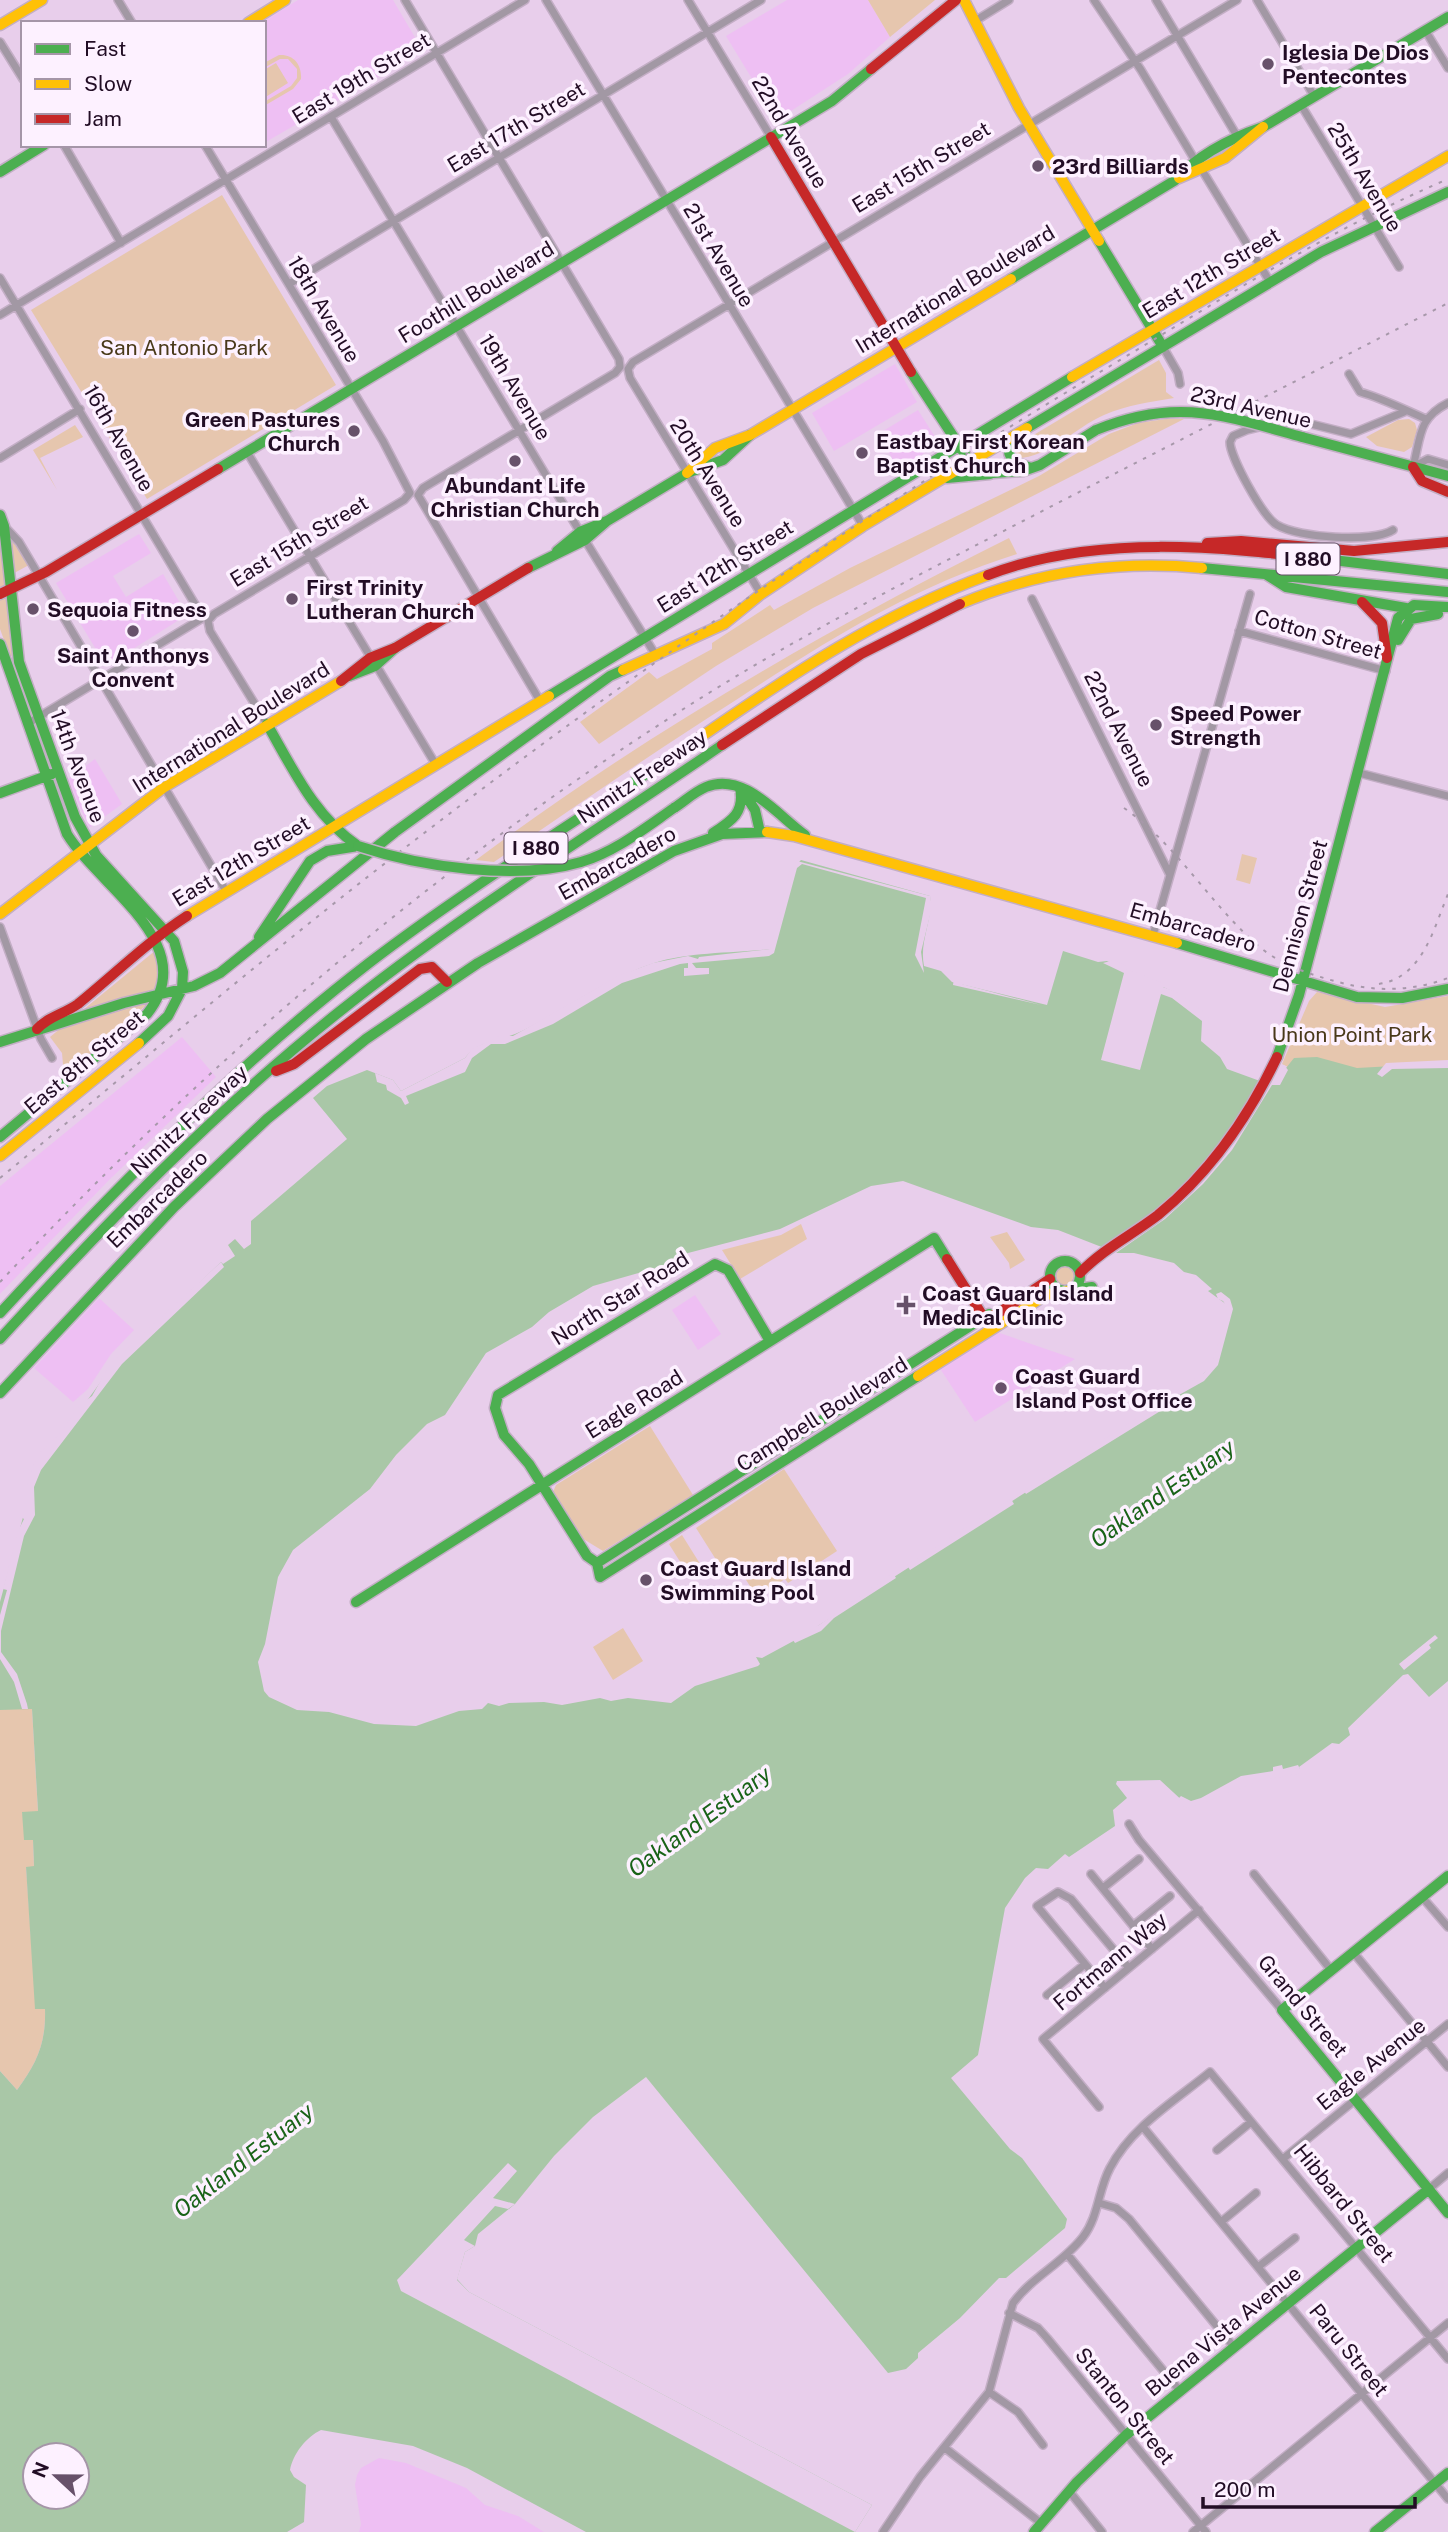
<svg xmlns="http://www.w3.org/2000/svg" width="1448" height="2532" font-family="'Public Sans',sans-serif">
	<style>
		.built { fill: #eebff3 }
		.green { fill: #e6c6ae }
		.water { fill: #a9c7a7; fill-rule: evenodd }
		.pier { fill: #e8ceeb }
		.lines { fill: none; stroke-linecap: round; stroke-linejoin: round }
		.street-casing { stroke: #c3aec5; stroke-width: 10 }
		.fast-casing { stroke: #c3aec5; stroke-width: 13 }
		.slow-casing { stroke: #c3aec5; stroke-width: 13 }
		.jam-casing { stroke: #c3aec5; stroke-width: 13 }
		.street { stroke: #a298a4; stroke-width: 7 }
		.fast { stroke: #4caf50; stroke-width: 10 }
		.slow { stroke: #ffc107; stroke-width: 10 }
		.jam { stroke: #c62828; stroke-width: 10 }
		.rail { stroke: #a798aa; stroke-width: 2; stroke-dasharray: 3.5 7; stroke-linecap: butt }
		.fast-bridge-casing { stroke: #c3aec5; stroke-width: 13; stroke-linecap: butt }
		.fast-bridge { stroke: #4caf50; stroke-width: 10 }
		.poi-dot { fill: #67516a; stroke: #fdf1ff; stroke-width: 2.5 }
		.labels { text-anchor: middle; dominant-baseline: central; stroke-width: 7; stroke-linejoin: round; paint-order: stroke }
		.shield { fill: #fdf1ff; stroke: #645166; stroke-width: 2 }
		.shield-label { font-size: 19px; font-weight: bold; fill: #220d25 }
		.poi-label { font-size: 21px; font-weight: bold; fill: #220d25; stroke: #fdf1ff; text-anchor: start }
		.street-label { font-size: 21px; fill: #220d25; stroke: #fdf1ff }
		.park-label { font-size: 21px; fill: #49391a; stroke: #fdf1ff }
		.water-label { font-size: 23px; font-style: italic; fill: #196318; stroke: #fdf1ff }
	</style>
	<rect width="100%" height="100%" fill="#e8ceeb"/>
	<!-- built -->
	<path class="built" d="M298,0H393L423,51L264,143V23H261Z
		M787,0H868L890,37L848,74L777,120L726,36Z
		M895,364L917,402L834,451L812,413Z
		M918,410L939,443L899,470L878,434Z
		M139,534L151,553L113,576L126,597L163,574L187,615L106,666L56,583Z
		M95,759L122,804L89,828L68,779Z
		M182,1037L216,1077L108,1181L0,1294V1186Z
		M695,1295L721,1334L698,1350L672,1310Z
		M99,1298L134,1330L111,1354L88,1389L73,1402L34,1368Z
		M991,1330L1075,1359L975,1422L937,1364Z
		M379,2458L406,2463L466,2488L485,2505L518,2516L544,2532H359L361,2524L355,2485L357,2475L361,2468Z"/>
	<!-- green -->
	<path class="green" d="M868,0H935L890,37Z
		M279,55C294,54 302,65 301,79L293,89L264,106V102L291,86L297,78V69L288,59H280L264,68V63Z
		M276,63L288,83L264,98V70Z
		M222,195L336,385L147,499L31,310Z
		M1159,360L1166,373V392L1174,398C1150,402 1127,405 1104,415C1076,427 1047,459 1016,458L1012,455L1015,446Z
		M1166,419H1184L813,608L716,666L599,744L580,722L649,672L657,679L712,649V643L770,605L774,610L850,568L1039,476L1109,434L1138,423Z
		M1409,419L1415,423L1417,430L1412,447L1404,452L1377,446L1366,437L1398,420Z
		M75,425L83,437L40,458L57,490L33,450Z
		M8,534L29,565L5,578L13,656H10L0,629V539L2,546Z
		M1009,538L1017,554C914,586 826,641 736,700C654,752 574,807 494,862L476,860C642,736 823,631 1009,538Z
		M1242,854L1257,858L1250,884L1236,880Z
		M156,950L159,973L151,1001L64,1076L62,1053L50,1037Z
		M1317,992L1385,1007L1448,996V1063L1382,1081L1288,1067L1282,1064L1309,1001Z
		M801,1224L807,1239L740,1279L722,1250L781,1235Z
		M1007,1232L1025,1260L1010,1269L1009,1263L990,1237Z
		M1053 1277a11 11 0 1 1 22 0a11 11 0 1 1-22 0Z
		M650,1426L693,1495L603,1551L580,1537L553,1492L556,1485Z
		M784,1469L837,1551L788,1583L785,1579L757,1597L739,1569L727,1577L696,1528Z
		M682,1535L702,1567L689,1576L669,1544Z
		M623,1628L643,1661L613,1680L593,1647Z
		M0,1652L32,1709L38,1812L22,1813L33,1840L34,1867H26L36,2009H45C46,2043 37,2063 17,2090L0,2071Z"/>
	<!-- water -->
	<path class="water" d="M801,860L930,896C933,921 919,941 924,966L941,971L952,982L1047,1005L1063,951L1098,962L1107,961L1176,993L1206,1019L1204,1037C1228,1063 1243,1081 1282,1073L1294,1058L1317,1057L1357,1068L1448,1063V1681L1429,1697L1408,1674L1403,1675L1348,1728L1350,1735L1339,1744L1332,1743L1299,1767L1300,1770L1258,1777L1187,1805L1160,1780L1117,1781L1116,1784L1127,1798L1113,1810L1115,1826L1069,1857L1065,1854L1048,1869L1036,1868L1025,1878L1005,1908L978,2055L951,2078L1010,2149L1022,2158L1067,2219L1065,2228L1006,2278H999L960,2318L918,2353V2358L906,2369L888,2373L646,2077L593,2117L554,2156L515,2204L478,2234L475,2246L465,2252L457,2279L469,2292L872,2505L855,2532H586L467,2468L413,2446L321,2430C306,2437 293,2454 290,2470L294,2477L306,2485L304,2522L287,2532H0V2071L17,2090C37,2063 46,2043 45,2009H35L26,1867L34,1866L33,1840H24L22,1812L38,1811L32,1709L0,1710V1602L35,1473L112,1366L221,1262L223,1264L235,1256L228,1245L235,1239L244,1249L251,1244V1221L347,1139L313,1098L327,1086L367,1070L393,1080L401,1091L465,1058C480,1039 502,1041 522,1031C566,1009 608,978 654,963C688,952 737,953 772,949L797,864ZM903,1181L1031,1227L1058,1230L1117,1253H1134L1174,1263L1184,1272L1196,1275L1212,1289L1208,1291L1230,1307L1218,1358L1195,1383L1181,1390L1173,1403L1146,1415L799,1638L762,1658L756,1657L760,1664L758,1666L695,1686L671,1703L628,1698L611,1701L600,1698L562,1705L544,1702L509,1703L499,1706L488,1703L482,1709L459,1711L416,1726L374,1724L329,1712L297,1710L269,1697L264,1691L258,1662L265,1644L278,1577L293,1550L370,1489L396,1455L427,1424L445,1415L486,1353L532,1327L549,1312L593,1286L663,1266L688,1253L780,1229L871,1186ZM35,2455H77V2497H35Z"/>
	<!-- pier -->
	<path class="pier" d="M797,861L930,896L932,907L921,952L924,973L915,955L926,898L802,864L797,868L774,953L769,956L692,963L696,968H709V974L684,976V968H688V963L680,964L622,983L553,1024L505,1044H491L472,1058L465,1072L406,1096L409,1103L405,1105L401,1098L387,1090L386,1085L377,1082L375,1073L393,1080L401,1091L465,1058L472,1049L499,1036H513L618,976L653,963L688,956L698,959L699,957L770,949L790,870Z
		M1114,960L1126,966V969L1163,983V987L1179,993L1209,1016L1207,1035L1234,1064L1264,1074L1280,1070L1284,1065L1288,1070L1280,1085H1272L1232,1150L1203,1184L1165,1219L1113,1255L1099,1250L1152,1213L1186,1183L1226,1138L1260,1081L1227,1069L1220,1057L1201,1041L1202,1021L1172,998L1161,994L1140,1070L1101,1060L1124,973L1103,963Z
		M954,978L961,980L962,984L1041,1005L953,985Z
		M1448,1060V1068L1392,1069L1382,1077L1377,1074L1386,1063Z
		M221,1262L224,1267L122,1364L41,1470L34,1487L35,1515L24,1536L1,1631V1652L17,1674L27,1704L28,1709H22L14,1682L0,1659V1615L7,1590L3,1589L18,1531L24,1519L21,1517L29,1485L26,1483L39,1453L58,1436L80,1405L92,1396L110,1364Z
		M1221,1292L1230,1299L1233,1309L1218,1365L1204,1381L1179,1395L1177,1390L1204,1373L1215,1356L1227,1307L1223,1301L1218,1299L1216,1294Z
		M1154,1407L1162,1410L1026,1494L1024,1491Z
		M1011,1499L1014,1504L910,1570L907,1565Z
		M893,1573L896,1578L834,1618L821,1631L795,1643L793,1640V1635L819,1625Z
		M1435,1635L1438,1638L1429,1645L1431,1648L1404,1670L1399,1664Z
		M1282,1765L1283,1769L1298,1765L1302,1773L1259,1781L1193,1807L1185,1808L1178,1799L1181,1796L1191,1801L1201,1798L1241,1776L1273,1771V1767Z
		M508,2163L517,2171L493,2198L515,2204L508,2209L495,2206L464,2240L475,2246L465,2252L457,2280L469,2292L872,2505L855,2532L401,2291L397,2280Z"/>
	<g class="lines">
		<defs>
			<path id="street" d="M118,0L132,23
				M405,0L619,359L620,367L615,373L423,488L418,495L540,701
				M546,0L863,526
				M688,0L771,137
				M1094,0L1141,70L1196,162
				M1156,0L1237,136
				M1257,0L1314,96
				M975,21L1009,0
				M1425,30L1448,68
				M0,42L23,79
				M1301,105L1399,267
				M331,117L580,532
				M64,145L121,243
				M205,145L383,441L410,493L404,500L214,614L208,621L210,631L267,724
				M1202,170L1270,282
				M0,278L199,611L201,619L27,724
				M289,284L761,0
				M0,315L525,0
				M1163,347L1178,373L1180,384
				M1349,374L1360,392C1384,399 1403,409 1426,419
				M247,452L371,658
				M0,458L80,409
				M1413,467C1421,436 1418,418 1448,403
				M1413,467L1428,459L1448,465
				M4,526L19,542L226,891
				M1393,530C1372,543 1299,538 1277,525C1263,517 1230,457 1230,442L1233,436L1247,430L1291,419L1351,434L1404,412
				M585,540L655,654
				M761,594L630,378L628,369L633,362L1237,0
				M1032,599L1170,875
				M1239,631L1386,671
				M376,665L436,765
				M1359,773L1448,796
				M0,927L41,1039L52,1058
				M1153,935L1250,594
				M1129,1824L1139,1840L1282,2010
				M1091,1874L1152,1949
				M1254,1874L1331,1970
				M1103,1888L1139,1859
				M1422,1897L1448,1927
				M1133,1926L1170,1896
				M1353,1952L1448,2067
				M1105,1988L1037,1906L1058,1892L1071,1899L1129,1968
				M1047,1995L1085,1964
				M1099,2107L1043,2039L1199,1910
				M1143,2127L1448,2499
				M1217,2150L1251,2122
				M1284,2158L1448,2024
				M1429,2189L1448,2173
				M1099,2203L1116,2208L1129,2219L1234,2347
				M1221,2222L1256,2193
				M1067,2254L1180,2391
				M1258,2267L1295,2238
				M1009,2313L1038,2328L1047,2338L1206,2532
				M989,2392L1018,2412L1043,2445
				M945,2448L1041,2523
				M1069,2491L1102,2532
				M883,2532L920,2477L989,2392L1013,2303C1032,2277 1063,2263 1083,2237C1099,2216 1098,2190 1110,2168C1131,2127 1176,2100 1210,2072L1448,2359
				M1193,2532L1448,2323"/>
			<path id="fast" d="M0,172L44,145
				M1099,241L1163,347
				M1011,279L1174,181C1197,156 1231,138 1263,127L1448,17
				M911,372L970,462L993,473L1023,471L1040,465L1096,430
				M1027,428L1321,252L1448,192
				M1014,436C1002,455 1012,462 1031,468
				M1302,437L1448,476
				M218,469L832,101L871,69
				M947,478L990,474
				M0,515L4,526L19,662L75,817L96,855L174,941L183,972L182,989L168,1016L139,1043
				M557,551L580,532L607,521L687,473L723,460L750,435
				M1333,560L1448,574
				M528,568L585,540L607,521
				M1202,568L1448,592
				M1267,575L1286,587L1406,608
				M1398,640L1411,619L1438,614
				M0,644L67,834C100,888 203,945 147,1014L0,1137
				M349,676L375,666L395,648
				M549,696L1072,377
				M267,724C293,769 314,816 358,846
				M742,790L755,810L760,832
				M0,793L52,774
				M674,808C685,801 694,792 706,787C744,771 778,816 805,835
				M713,833C732,821 745,812 740,788
				M259,937L310,861L327,851L358,846
				M1177,943L1357,997L1402,998L1448,989
				M0,1042L124,1003L194,986L220,973L395,832L610,676L623,670
				M1277,1057L1299,995L1398,618L1414,605L1448,607
				M1050 1276a15 15 0 1 1 30 0a15 15 0 1 1-30 0Z
				M1071,1290L1092,1287
				M0,1313C115,1189 235,1066 369,963C475,882 589,814 698,739
				M0,1339C106,1223 216,1110 339,1012C461,914 594,833 722,745
				M770,1341L728,1270L715,1264L498,1395L495,1408L504,1435L529,1464L587,1556L597,1563L600,1577L918,1376
				M0,1393L174,1207L267,1119L366,1039L478,963L674,851L722,834L767,832
				M597,1563L989,1314
				M356,1602L934,1238L947,1259
				M1448,1876L1282,2010L1448,2213
				M1034,2532L1077,2482L1126,2435L1429,2189
				M1375,2532L1448,2473"/>
			<path id="slow" d="M964,0L1019,108L1099,241
				M248,23L285,0
				M0,25L42,0
				M1179,178L1225,158L1263,127
				M1072,377L1448,156
				M687,473L715,448L750,435L1011,279
				M960,604C1038,571 1118,560 1202,568
				M623,670L724,624L761,594L863,526L1027,428
				M698,739C790,675 882,614 988,575
				M767,832L794,836L1177,943
				M0,914L163,788L341,681
				M187,916L549,696
				M0,1156L139,1043
				M918,1376L1046,1295L1068,1291"/>
			<path id="jam" d="M871,69L956,0
				M771,137L911,372
				M1413,467L1422,481L1448,492
				M1207,543L1241,541L1354,551L1448,542
				M988,575C1097,533 1220,547 1333,560
				M0,594L46,572L218,469
				M1362,602L1382,623L1387,658
				M341,681L370,658L395,648L528,568
				M722,745L861,654L960,604
				M37,1029C49,1016 64,1014 78,1004C115,974 147,942 187,916
				M276,1071L294,1064L420,969L432,967L447,982
				M947,1259L984,1318L997,1314L1050,1279
				M1080,1273C1103,1249 1132,1235 1158,1215C1211,1172 1248,1118 1277,1057"/>
		</defs>
		<!-- street casing -->
		<use href="#street" class="street-casing"/>
		<!-- fast casing -->
		<use href="#fast" class="fast-casing"/>
		<!-- slow casing -->
		<use href="#slow" class="slow-casing"/>
		<!-- jam casing -->
		<use href="#jam" class="jam-casing"/>
		<!-- street -->
		<use href="#street" class="street"/>
		<!-- fast -->
		<use href="#fast" class="fast"/>
		<!-- slow -->
		<use href="#slow" class="slow"/>
		<!-- jam -->
		<use href="#jam" class="jam"/>
		<!-- rail -->
		<path class="rail" d="M1124,808C1177,845 1208,901 1255,943C1279,965 1311,975 1342,983C1377,992 1414,991 1448,978
			M1379,984C1423,977 1433,930 1448,894
			M0,1178C123,1077 245,973 370,875C603,693 846,524 1100,372C1214,304 1326,231 1448,179
			M0,1282C200,1069 421,878 668,719C781,645 903,583 1023,521C1164,448 1306,376 1448,303"/>
		<defs>
			<path id="fast-bridge" d="M1096,430C1176,397 1223,415 1302,437
				M358,846C421,867 517,881 581,862C615,852 645,828 674,808"/>
		</defs>
		<!-- fast-bridge casing -->
		<use href="#fast-bridge" class="fast-bridge-casing"/>
		<!-- fast-bridge -->
		<use href="#fast-bridge" class="fast-bridge"/>
	</g>
	<!-- markers -->
	<g class="poi-dot">
		<circle cx="1268" cy="64" r="7"/>
		<circle cx="1038" cy="166" r="7"/>
		<circle cx="354" cy="431" r="7"/>
		<circle cx="862" cy="453" r="7"/>
		<circle cx="515" cy="461" r="7"/>
		<circle cx="292" cy="599" r="7"/>
		<circle cx="33" cy="609" r="7"/>
		<circle cx="133" cy="631" r="7"/>
		<circle cx="1156" cy="725" r="7"/>
		<path d="M902.5 1294.5h7v7h7v7h-7v7h-7v-7h-7v-7h7z"/>
		<circle cx="1001" cy="1388" r="7"/>
		<circle cx="646" cy="1580" r="7"/>
	</g>
	<g class="labels">
		<!-- shield labels -->
		<g class="shield">
			<rect x="1276.5" y="543.5" width="63" height="31" rx="5"/>
			<rect x="504.5" y="832.5" width="63" height="31" rx="5"/>
		</g>
		<g class="shield-label">
			<text x="1308" y="559">I 880</text>
			<text x="536" y="848">I 880</text>
		</g>
		<!-- poi labels -->
		<g class="poi-label">
			<text x="1282" y="52">Iglesia De Dios<tspan x="1282" dy="24">Pentecontes</tspan></text>
			<text x="1052" y="166">23rd Billiards</text>
			<text x="340" y="419" text-anchor="end">Green Pastures<tspan x="340" dy="24">Church</tspan></text>
			<text x="876" y="441">Eastbay First Korean<tspan x="876" dy="24">Baptist Church</tspan></text>
			<text x="515" y="485" text-anchor="middle">Abundant Life<tspan x="515" dy="24">Christian Church</tspan></text>
			<text x="306" y="587">First Trinity<tspan x="306" dy="24">Lutheran Church</tspan></text>
			<text x="47" y="609">Sequoia Fitness</text>
			<text x="133" y="655" text-anchor="middle">Saint Anthonys<tspan x="133" dy="24">Convent</tspan></text>
			<text x="1170" y="713">Speed Power<tspan x="1170" dy="24">Strength</tspan></text>
			<text x="922" y="1293">Coast Guard Island<tspan x="922" dy="24">Medical Clinic</tspan></text>
			<text x="1015" y="1376">Coast Guard<tspan x="1015" dy="24">Island Post Office</tspan></text>
			<text x="660" y="1568">Coast Guard Island<tspan x="660" dy="24">Swimming Pool</tspan></text>
		</g>
		<!-- street labels -->
		<g class="street-label">
			<text transform="translate(361 78) rotate(-31)">East 19th Street</text>
			<text transform="translate(516 127) rotate(-31)">East 17th Street</text>
			<text transform="translate(790 132) rotate(59)">22nd Avenue</text>
			<text transform="translate(921 167) rotate(-31)">East 15th Street</text>
			<text transform="translate(1365 177) rotate(59)">25th Avenue</text>
			<text transform="translate(719 255) rotate(59)">21st Avenue</text>
			<text transform="translate(1211 273) rotate(-31)">East 12th Street</text>
			<text transform="translate(955 289) rotate(-31)">International Boulevard</text>
			<text transform="translate(476 292) rotate(-31)">Foothill Boulevard</text>
			<text transform="translate(324 309) rotate(59)">18th Avenue</text>
			<text transform="translate(515 387) rotate(59)">19th Avenue</text>
			<text transform="translate(1251 407) rotate(13)">23rd Avenue</text>
			<text transform="translate(119 438) rotate(60)">16th Avenue</text>
			<text transform="translate(708 473) rotate(58)">20th Avenue</text>
			<text transform="translate(299 541) rotate(-31)">East 15th Street</text>
			<text transform="translate(725 566) rotate(-32)">East 12th Street</text>
			<text transform="translate(1318 634) rotate(16)">Cotton Street</text>
			<text transform="translate(231 727) rotate(-32)">International Boulevard</text>
			<text transform="translate(1119 729) rotate(63)">22nd Avenue</text>
			<text transform="translate(78 766) rotate(69)">14th Avenue</text>
			<text transform="translate(642 776) rotate(-34)">Nimitz Freeway</text>
			<text transform="translate(241 861) rotate(-31)">East 12th Street</text>
			<text transform="translate(617 863) rotate(-29)">Embarcadero</text>
			<text transform="translate(1300 916) rotate(-75)">Dennison Street</text>
			<text transform="translate(1193 927) rotate(16)">Embarcadero</text>
			<text transform="translate(84 1062) rotate(-40)">East 8th Street</text>
			<text transform="translate(189 1120) rotate(-43)">Nimitz Freeway</text>
			<text transform="translate(157 1199) rotate(-44)">Embarcadero</text>
			<text transform="translate(620 1298) rotate(-32)">North Star Road</text>
			<text transform="translate(634 1404) rotate(-32)">Eagle Road</text>
			<text transform="translate(822 1414) rotate(-32)">Campbell Boulevard</text>
			<text transform="translate(1110 1961) rotate(-40)">Fortmann Way</text>
			<text transform="translate(1303 2006) rotate(50)">Grand Street</text>
			<text transform="translate(1371 2064) rotate(-39)">Eagle Avenue</text>
			<text transform="translate(1344 2203) rotate(51)">Hibbard Street</text>
			<text transform="translate(1223 2331) rotate(-39)">Buena Vista Avenue</text>
			<text transform="translate(1349 2350) rotate(51)">Paru Street</text>
			<text transform="translate(1125 2406) rotate(51)">Stanton Street</text>
		</g>
		<!-- park labels -->
		<g class="park-label">
			<text x="184" y="347">San Antonio Park</text>
			<text x="1352" y="1034">Union Point Park</text>
		</g>
		<!-- water labels -->
		<g class="water-label">
			<text transform="translate(1162 1493) rotate(-35)">Oakland Estuary</text>
			<text transform="translate(699 1821) rotate(-36)">Oakland Estuary</text>
			<text transform="translate(243 2160) rotate(-38)">Oakland Estuary</text>
		</g>
	</g>
	<!-- legend -->
	<rect x="21" y="21" width="245" height="126" fill="#fdf1ff" stroke="#a596a8" stroke-width="2"/>
	<rect x="35" y="44" width="35" height="10" fill="#4caf50" stroke="#a596a8" stroke-width="2"/>
	<text x="84" y="56" font-size="21" fill="#220d25">Fast</text>
	<rect x="35" y="79" width="35" height="10" fill="#ffc107" stroke="#a596a8" stroke-width="2"/>
	<text x="84" y="91" font-size="21" fill="#220d25">Slow</text>
	<rect x="35" y="114" width="35" height="10" fill="#c62828" stroke="#a596a8" stroke-width="2"/>
	<text x="84" y="126" font-size="21" fill="#220d25">Jam</text>
	<!-- north arrow -->
	<g transform="translate(56 2476) rotate(292)"><circle r="33" fill="#fdf1ff" stroke="#a596a8" stroke-width="2"/>
	<path d="M0-5L12 26L0 18L-12 26Z" fill="#67516a"/>
	<text y="-10" font-size="19" font-weight="bold" text-anchor="middle" fill="#220d25">N</text>
	</g>
	<!-- scale -->
	<path d="M1203 2497v10h212v-10" fill="none" stroke="#220d25" stroke-width="3.5"/>
	<text x="1214" y="2497" font-size="21" fill="#220d25" stroke="#fdf1ff" stroke-width="5" paint-order="stroke">200 m</text>
</svg>
